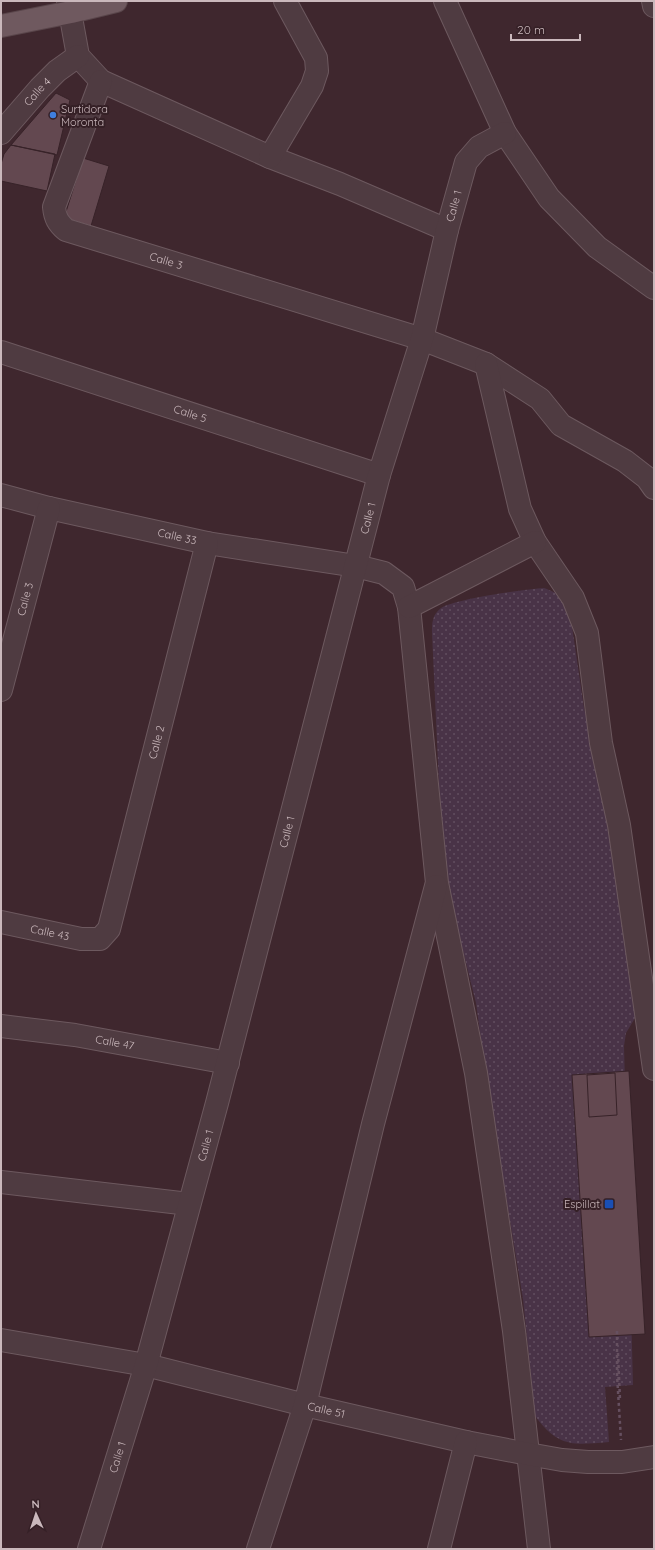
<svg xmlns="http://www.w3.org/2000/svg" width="655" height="1550" font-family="Quicksand,sans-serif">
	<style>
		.park { fill: url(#park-dots) }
		.building { fill: #634850; stroke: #372228 }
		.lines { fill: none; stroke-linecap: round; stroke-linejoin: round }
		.minor-casing { stroke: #6d595f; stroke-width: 24 }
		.major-casing { stroke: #59454a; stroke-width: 24 }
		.path { stroke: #665060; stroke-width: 2.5; stroke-dasharray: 3 3; stroke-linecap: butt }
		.minor { stroke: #4f3b41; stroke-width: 22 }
		.major { stroke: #6f595f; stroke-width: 22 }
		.shop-dot { fill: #3f7fe0; stroke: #352026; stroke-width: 1.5 }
		.transit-dot { fill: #1a4fb4; stroke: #352026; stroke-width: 1.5 }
		.labels { text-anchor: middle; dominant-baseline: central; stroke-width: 4; stroke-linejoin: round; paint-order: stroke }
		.street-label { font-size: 11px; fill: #cab8bc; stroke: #352026 }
		.poi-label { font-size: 11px; fill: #cab8bc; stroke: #352026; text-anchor: start }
	</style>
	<defs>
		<pattern id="park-dots" width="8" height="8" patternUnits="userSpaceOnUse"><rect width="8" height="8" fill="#493347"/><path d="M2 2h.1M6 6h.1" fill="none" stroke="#624e60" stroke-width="1.8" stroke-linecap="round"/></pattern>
	</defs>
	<rect width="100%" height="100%" fill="#3f272e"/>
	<!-- park -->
	<path class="park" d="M544,588C560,594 565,597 570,613L584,708L607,805L634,982L635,1018L626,1033L624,1046L633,1385L605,1387L609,1442C573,1445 559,1448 535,1416L523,1299L486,1076L476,1003L450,899L441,828L432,633C432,623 432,615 441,608C454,599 526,589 544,588Z"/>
	<!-- building -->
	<path class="building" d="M56,93L70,100L57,155L11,145Z
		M11,145L55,154L47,191L1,181V164L4,154Z
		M83,158L109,166L91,226L64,218Z
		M629,1071L645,1334L589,1337L572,1075Z
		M615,1073L617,1115L589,1117L587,1075Z"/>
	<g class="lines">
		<defs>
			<g id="minor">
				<path d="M68,1L78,56L101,81L270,157L340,184L447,230"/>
				<path d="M445,1L505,133L549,198L597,247L654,288"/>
				<path d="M653,1L654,6"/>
				<path id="s1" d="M101,81L54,207C55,218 58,223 66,230L422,339L486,364L540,399L561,425L625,461L647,478L654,488"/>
				<path id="s2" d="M1,133L40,88L57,71L78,56"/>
				<path d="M270,157L312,86L317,71L316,58L285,1"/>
				<path id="s3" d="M1,352L379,475"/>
				<path d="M486,364L520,509L535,542L573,598L587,633L601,743L619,825L654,1069"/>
				<path id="s4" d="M1,495L49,508L207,543L356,566L384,573L403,587L409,607L437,883L476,1073L514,1331L539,1549"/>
				<path d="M409,607L535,542"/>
				<path id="s5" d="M1,690L49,508"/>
				<path id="s6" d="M1,922L81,939H100L109,929L207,543"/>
				<path id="s7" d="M1,1026L75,1035L228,1063"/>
				<path d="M1,1182L189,1204"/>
				<path id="s8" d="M1,1340L146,1365L305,1405L466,1442L528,1454L562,1460L588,1462H622L654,1457"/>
				<path id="s9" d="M89,1549L146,1365L217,1103L379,475L422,339L447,230L466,162L479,147L505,133"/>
				<path d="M258,1549L305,1405L373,1124L436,886"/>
				<path d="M439,1549L466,1442"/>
			</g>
			<path id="major" d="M1,26L71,12L116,1"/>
		</defs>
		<!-- minor casing -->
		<use href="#minor" class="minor-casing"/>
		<!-- major casing -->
		<use href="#major" class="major-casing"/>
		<!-- path -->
		<path class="path" d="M617,1331V1375L621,1440
			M618,1353L620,1400"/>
		<!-- minor -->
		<use href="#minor" class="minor"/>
		<!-- major -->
		<use href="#major" class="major"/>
	</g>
	<!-- markers -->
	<circle class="shop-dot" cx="53" cy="115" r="4"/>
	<rect class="transit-dot" x="604" y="1199" width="10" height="10" rx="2"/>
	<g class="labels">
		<!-- street labels -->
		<g class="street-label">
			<text stroke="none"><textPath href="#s2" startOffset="55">Calle 4</textPath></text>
			<text stroke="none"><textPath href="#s9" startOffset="1392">Calle 1</textPath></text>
			<text stroke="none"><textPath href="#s1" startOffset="266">Calle 3</textPath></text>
			<text stroke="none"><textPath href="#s3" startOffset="199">Calle 5</textPath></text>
			<text stroke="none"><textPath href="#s9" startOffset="1068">Calle 1</textPath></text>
			<text stroke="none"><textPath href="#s4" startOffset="181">Calle 33</textPath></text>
			<text stroke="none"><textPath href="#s5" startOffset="94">Calle 3</textPath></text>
			<text stroke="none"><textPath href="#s6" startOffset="307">Calle 2</textPath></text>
			<text stroke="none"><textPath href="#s9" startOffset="744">Calle 1</textPath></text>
			<text stroke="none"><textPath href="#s6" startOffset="50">Calle 43</textPath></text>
			<text stroke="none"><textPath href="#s7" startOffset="115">Calle 47</textPath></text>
			<text stroke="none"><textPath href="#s9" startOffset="420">Calle 1</textPath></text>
			<text stroke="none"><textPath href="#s8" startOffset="333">Calle 51</textPath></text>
			<text stroke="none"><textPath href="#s9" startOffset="96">Calle 1</textPath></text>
		</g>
		<!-- poi labels -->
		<g class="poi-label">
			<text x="61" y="109">Surtidora<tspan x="61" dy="13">Moronta</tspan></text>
			<text x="600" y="1204" text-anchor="end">Espillat</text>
		</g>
	</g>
	<!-- border -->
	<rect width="655" height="1550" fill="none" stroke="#cab8bc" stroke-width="4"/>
	<!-- north arrow -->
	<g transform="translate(36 1514) rotate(357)" stroke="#352026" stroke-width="3" paint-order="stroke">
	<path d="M0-3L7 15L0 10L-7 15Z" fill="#cab8bc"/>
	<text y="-6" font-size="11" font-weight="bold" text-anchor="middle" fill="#cab8bc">N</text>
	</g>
	<!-- scale -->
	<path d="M511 34v6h69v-6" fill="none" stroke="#cab8bc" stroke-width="2"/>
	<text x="517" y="34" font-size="12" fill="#cab8bc" stroke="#352026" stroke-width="3" paint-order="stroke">20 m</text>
</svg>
